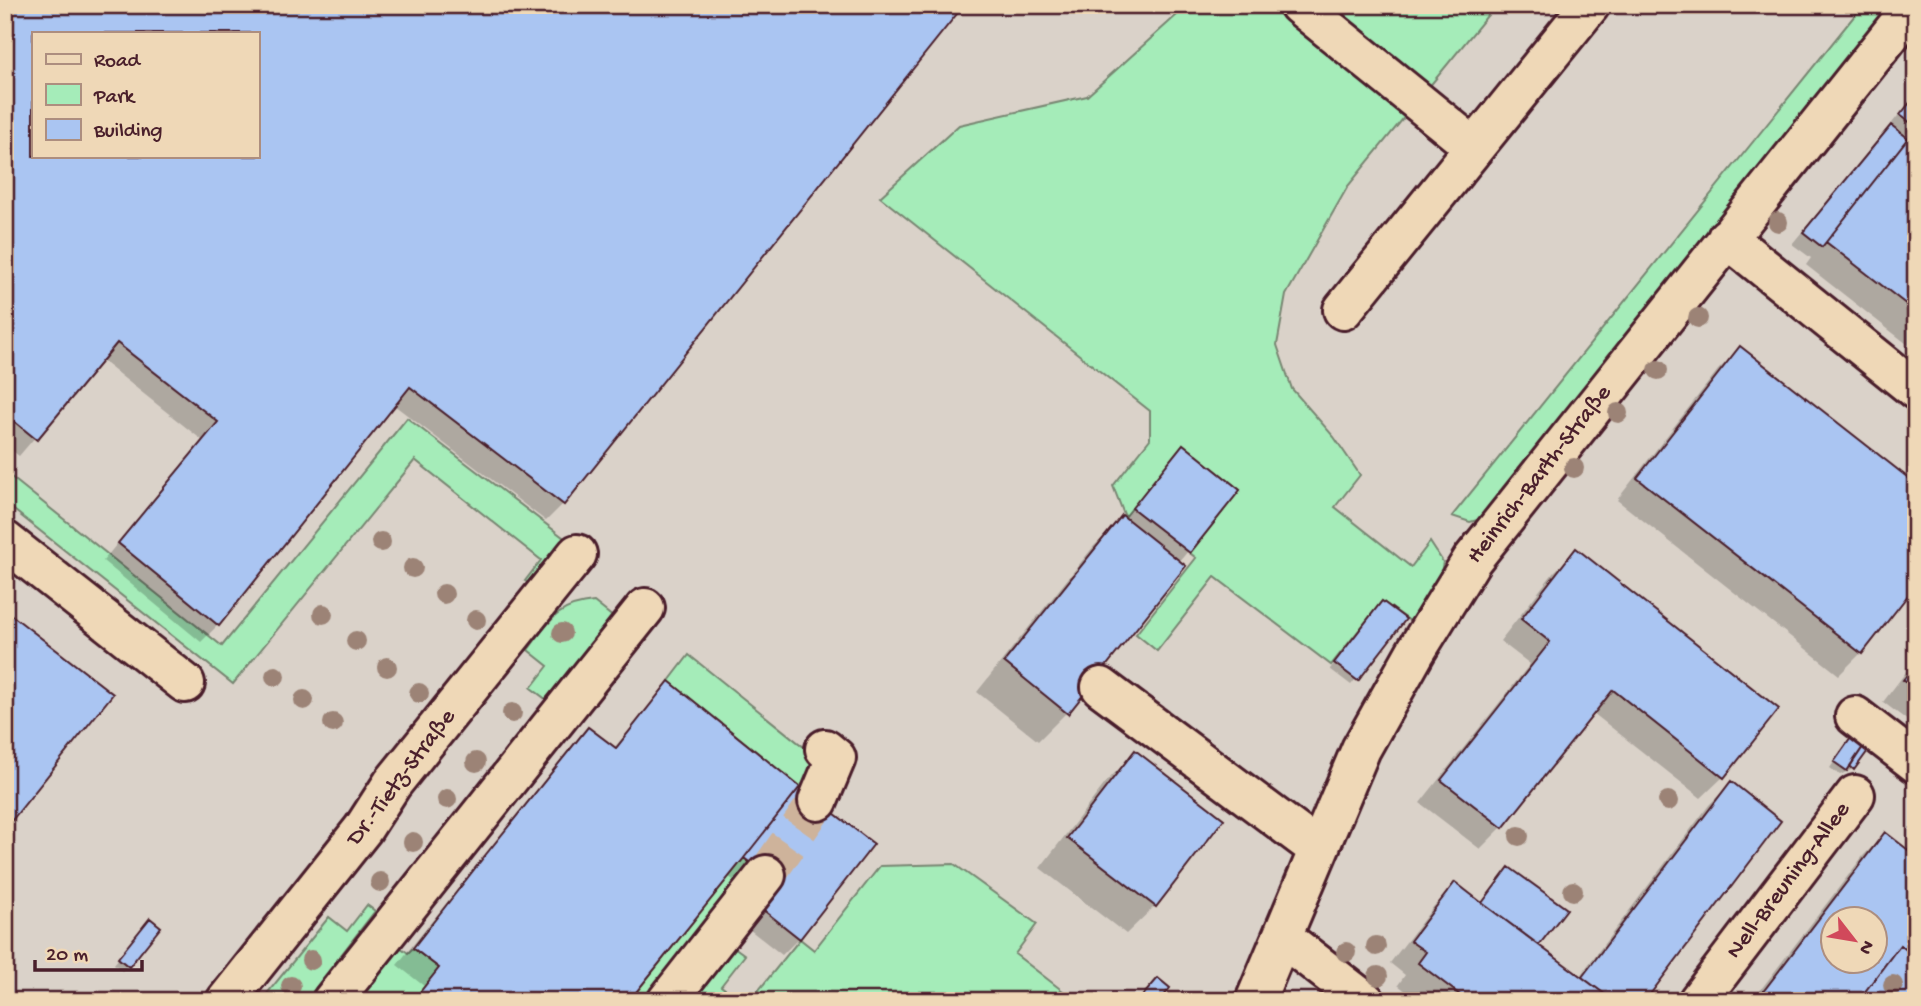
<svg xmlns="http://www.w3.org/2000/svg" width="1921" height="1006" font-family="'Gochi Hand',sans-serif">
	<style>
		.built { fill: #dad2c9; fill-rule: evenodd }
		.green { fill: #a5ecb9; stroke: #788672; stroke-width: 2 }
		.shadow { fill: #0003; fill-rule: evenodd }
		.building { fill: #aac5f2; stroke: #4a1f2b; stroke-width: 2; fill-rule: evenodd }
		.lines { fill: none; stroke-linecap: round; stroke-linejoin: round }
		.minor-tunnel { stroke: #ceb39b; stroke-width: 38; stroke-dasharray: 38 19; stroke-linecap: butt }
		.minor-casing { stroke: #4a1f2b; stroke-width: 44 }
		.minor { stroke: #efd8b7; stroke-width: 38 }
		.tree { fill: #9c8376 }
		.labels { text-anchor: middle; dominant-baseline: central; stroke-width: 6; stroke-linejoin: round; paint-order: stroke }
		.street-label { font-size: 24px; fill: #4a1f2b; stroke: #efd8b7 }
	</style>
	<rect width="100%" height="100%" fill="#efd8b7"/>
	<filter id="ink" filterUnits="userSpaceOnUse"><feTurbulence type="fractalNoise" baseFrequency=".0143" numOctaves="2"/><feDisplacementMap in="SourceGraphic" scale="14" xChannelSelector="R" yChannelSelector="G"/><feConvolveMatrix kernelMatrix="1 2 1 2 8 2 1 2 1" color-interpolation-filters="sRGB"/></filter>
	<g filter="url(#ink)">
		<!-- built -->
		<path class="built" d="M5,5H1916V1001H5ZM33,33H257V156H33ZM1834,918H1876V960H1834Z"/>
		<!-- green -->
		<path class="green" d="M1188,5H1496L1348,186L1286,295L1277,345L1292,389L1334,437L1360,475L1335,507L1411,567L1430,542L1443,562L1440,579L1410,621L1382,601L1331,665L1215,577L1157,651L1136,634L1196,558L1190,553L1240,490L1183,444L1125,517L1113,486L1150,439V411L880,197L959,125L1087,96Z
			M1863,5H1893L1481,519L1470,522L1452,516Z
			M407,418L568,541L532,585L525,581L541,560L415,460L233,684L5,503V472L222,646Z
			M594,602L614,618L547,700L531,688L548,666L528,650C549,622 556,605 594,602Z
			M689,655L820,760L800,787L669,681Z
			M744,858L758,869L654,1001H629Z
			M954,864L1037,924L1015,954L1072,998L1069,1001H750L800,939L814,950L880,866Z
			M367,905L375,911L313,991L320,997L317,1001H261L329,917L347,931Z
			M397,945L408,953L413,948L439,968L413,1001H356Z
			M734,947L745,955L721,986L725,989L716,1001H680Z"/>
		<!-- shadow -->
		<path class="shadow" d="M5,5H963L563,504L546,521L394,405L218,625L201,642L103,561L202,440L101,360L19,456L5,445ZM33,33H257V156H33Z
			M1916,94V123L1903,137L1916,147V351L1806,265L1811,258L1792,244Z
			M1740,349L1861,653L1839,675L1617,500L1718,370Z
			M1183,447L1238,490L1179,562L1067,712L1038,741L977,692L1094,546L1123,518Z
			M1576,551L1723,777L1701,798L1593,713L1502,827L1480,849L1420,803L1530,664L1500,641L1554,572Z
			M1377,608L1404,619L1351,685L1330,669Z
			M1916,659V727L1883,702Z
			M669,683L799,938L782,955L745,926L763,903L728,876L627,1001H412L424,986L397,965L571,747L588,729L614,748Z
			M1847,743L1853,769L1840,775L1830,768Z
			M1135,752L1155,906L1126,934L1040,868L1107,781Z
			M1731,783L1642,1001H1418L1398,985L1405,975L1390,963L1434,906L1456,885L1482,904L1504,874L1564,909L1537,945L1579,977L1709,805Z
			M1885,834L1916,1001H1752L1863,856ZM1834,918H1876V960H1834Z
			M145,926L128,966L122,971L114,964Z"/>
		<!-- building -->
		<path class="building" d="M5,5H964L564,505L410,387L219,626L118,543L218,422L117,343L37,440L5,414ZM33,33H257V156H33Z
			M1916,95V126H1915L1900,115Z
			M1891,125L1908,138L1822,247L1803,232Z
			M1908,138L1916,145V312L1826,242Z
			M1740,346L1916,484V585L1862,654L1637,478Z
			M1183,444L1240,490L1190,553L1132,508Z
			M1122,515L1186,566L1068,714L1004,662Z
			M1576,548L1779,709L1724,778L1613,690L1503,828L1441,780L1550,642L1521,619Z
			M1382,601L1406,619L1358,681L1334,663Z
			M5,610L113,694L5,829Z
			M1916,664V689L1903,680Z
			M669,681L800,787L744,858L629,1001H413L439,968L413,948L483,858L588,727L616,748Z
			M1853,735L1865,744L1847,771L1834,762Z
			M1865,744L1870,748L1854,770L1850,766Z
			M1135,750L1224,819L1156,907L1067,838Z
			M1731,781L1781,821L1645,1001H1614L1582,977Z
			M800,787L874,844L800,939L761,908L779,885L744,858Z
			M1885,832L1916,856V957L1900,945L1858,1001H1756ZM1834,918H1876V960H1834Z
			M1509,867L1567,909L1539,945L1482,903Z
			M1455,882L1482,903L1614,1001H1468L1418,963L1426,952L1410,941Z
			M150,918L161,927L129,967L118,958Z
			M1900,945L1916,957V1001H1858Z
			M1158,978L1170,988L1160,1001H1138Z"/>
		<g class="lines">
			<!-- minor-tunnel -->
			<path class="minor-tunnel" d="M766,875L818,801"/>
			<defs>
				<path id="minor" d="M1299,5L1474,147
					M1727,238L1916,390
					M1343,310L1590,5
					M5,541L185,683
					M1101,687L1318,849
					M1855,716L1916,763
					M818,801L836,758L825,749
					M1282,937L1365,1001
					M226,1001L363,829L392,784L577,554
					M332,1001L645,608
					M667,1001L766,875
					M1255,1001L1361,749L1416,651L1472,560L1914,5
					M1698,1001L1855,795"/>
			</defs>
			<!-- minor casing -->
			<use href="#minor" class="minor-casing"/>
			<!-- minor -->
			<use href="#minor" class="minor"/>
		</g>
		<!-- trees -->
		<g class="tree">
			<circle cx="1778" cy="222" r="10"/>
			<circle cx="1698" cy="318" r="10"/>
			<circle cx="1658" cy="370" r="10"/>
			<circle cx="1618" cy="413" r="10"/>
			<circle cx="1574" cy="468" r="10"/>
			<circle cx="381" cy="542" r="10"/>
			<circle cx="413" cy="568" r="10"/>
			<circle cx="444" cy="594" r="10"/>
			<circle cx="323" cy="614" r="10"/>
			<circle cx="476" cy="620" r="10"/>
			<circle cx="562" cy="633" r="10"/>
			<circle cx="356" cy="641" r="10"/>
			<circle cx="387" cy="667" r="10"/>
			<circle cx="275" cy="676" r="10"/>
			<circle cx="419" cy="693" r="10"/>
			<circle cx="304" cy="700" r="10"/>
			<circle cx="512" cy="713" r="10"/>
			<circle cx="333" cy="723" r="10"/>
			<circle cx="476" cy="762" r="10"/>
			<circle cx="447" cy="799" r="10"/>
			<circle cx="1668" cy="801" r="10"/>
			<circle cx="1519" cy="836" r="10"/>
			<circle cx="413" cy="842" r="10"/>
			<circle cx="380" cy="882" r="10"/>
			<circle cx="1573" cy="891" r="10"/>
			<circle cx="1376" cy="946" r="10"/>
			<circle cx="1346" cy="952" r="10"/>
			<circle cx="311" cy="960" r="10"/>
			<circle cx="1378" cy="976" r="10"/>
			<circle cx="1893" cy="985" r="10"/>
			<circle cx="291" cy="986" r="10"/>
		</g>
	</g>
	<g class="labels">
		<!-- street labels -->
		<g class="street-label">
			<text transform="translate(1540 475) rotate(-52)">Heinrich-Barth-Straße</text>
			<text transform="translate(402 778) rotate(-53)">Dr.-Tietz-Straße</text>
			<text transform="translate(1789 881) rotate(-53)">Nell-Breuning-Allee</text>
		</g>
	</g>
	<!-- margin -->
	<rect width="1921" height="1006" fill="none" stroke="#efd8b7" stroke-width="28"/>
	<rect x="14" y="14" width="1893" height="978" fill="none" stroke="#4a1f2b" stroke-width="2.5" filter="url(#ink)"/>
	<!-- legend -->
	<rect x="32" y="32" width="228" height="126" fill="#efd8b7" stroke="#ad8e7f" stroke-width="2"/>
	<rect x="46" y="54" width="35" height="10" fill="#efd8b7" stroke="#ad8e7f" stroke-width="2"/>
	<text x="94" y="66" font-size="21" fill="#4a1f2b">Road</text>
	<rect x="46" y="84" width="35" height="21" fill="#a5ecb9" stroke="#ad8e7f" stroke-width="2"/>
	<text x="94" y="102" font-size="21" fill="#4a1f2b">Park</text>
	<rect x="46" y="119" width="35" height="21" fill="#aac5f2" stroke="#ad8e7f" stroke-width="2"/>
	<text x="94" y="136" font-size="21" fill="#4a1f2b">Building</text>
	<!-- north arrow -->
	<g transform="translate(1854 940) rotate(121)"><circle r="33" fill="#efd8b7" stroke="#ad8e7f" stroke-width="2"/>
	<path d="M0-5L12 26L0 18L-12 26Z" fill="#d1495b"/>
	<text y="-10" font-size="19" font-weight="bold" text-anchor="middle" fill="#4a1f2b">N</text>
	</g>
	<!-- scale -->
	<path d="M35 960v10h107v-10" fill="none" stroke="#4a1f2b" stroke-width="3.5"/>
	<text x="46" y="960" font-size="21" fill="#4a1f2b" stroke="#efd8b7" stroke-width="5" paint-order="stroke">20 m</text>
</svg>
